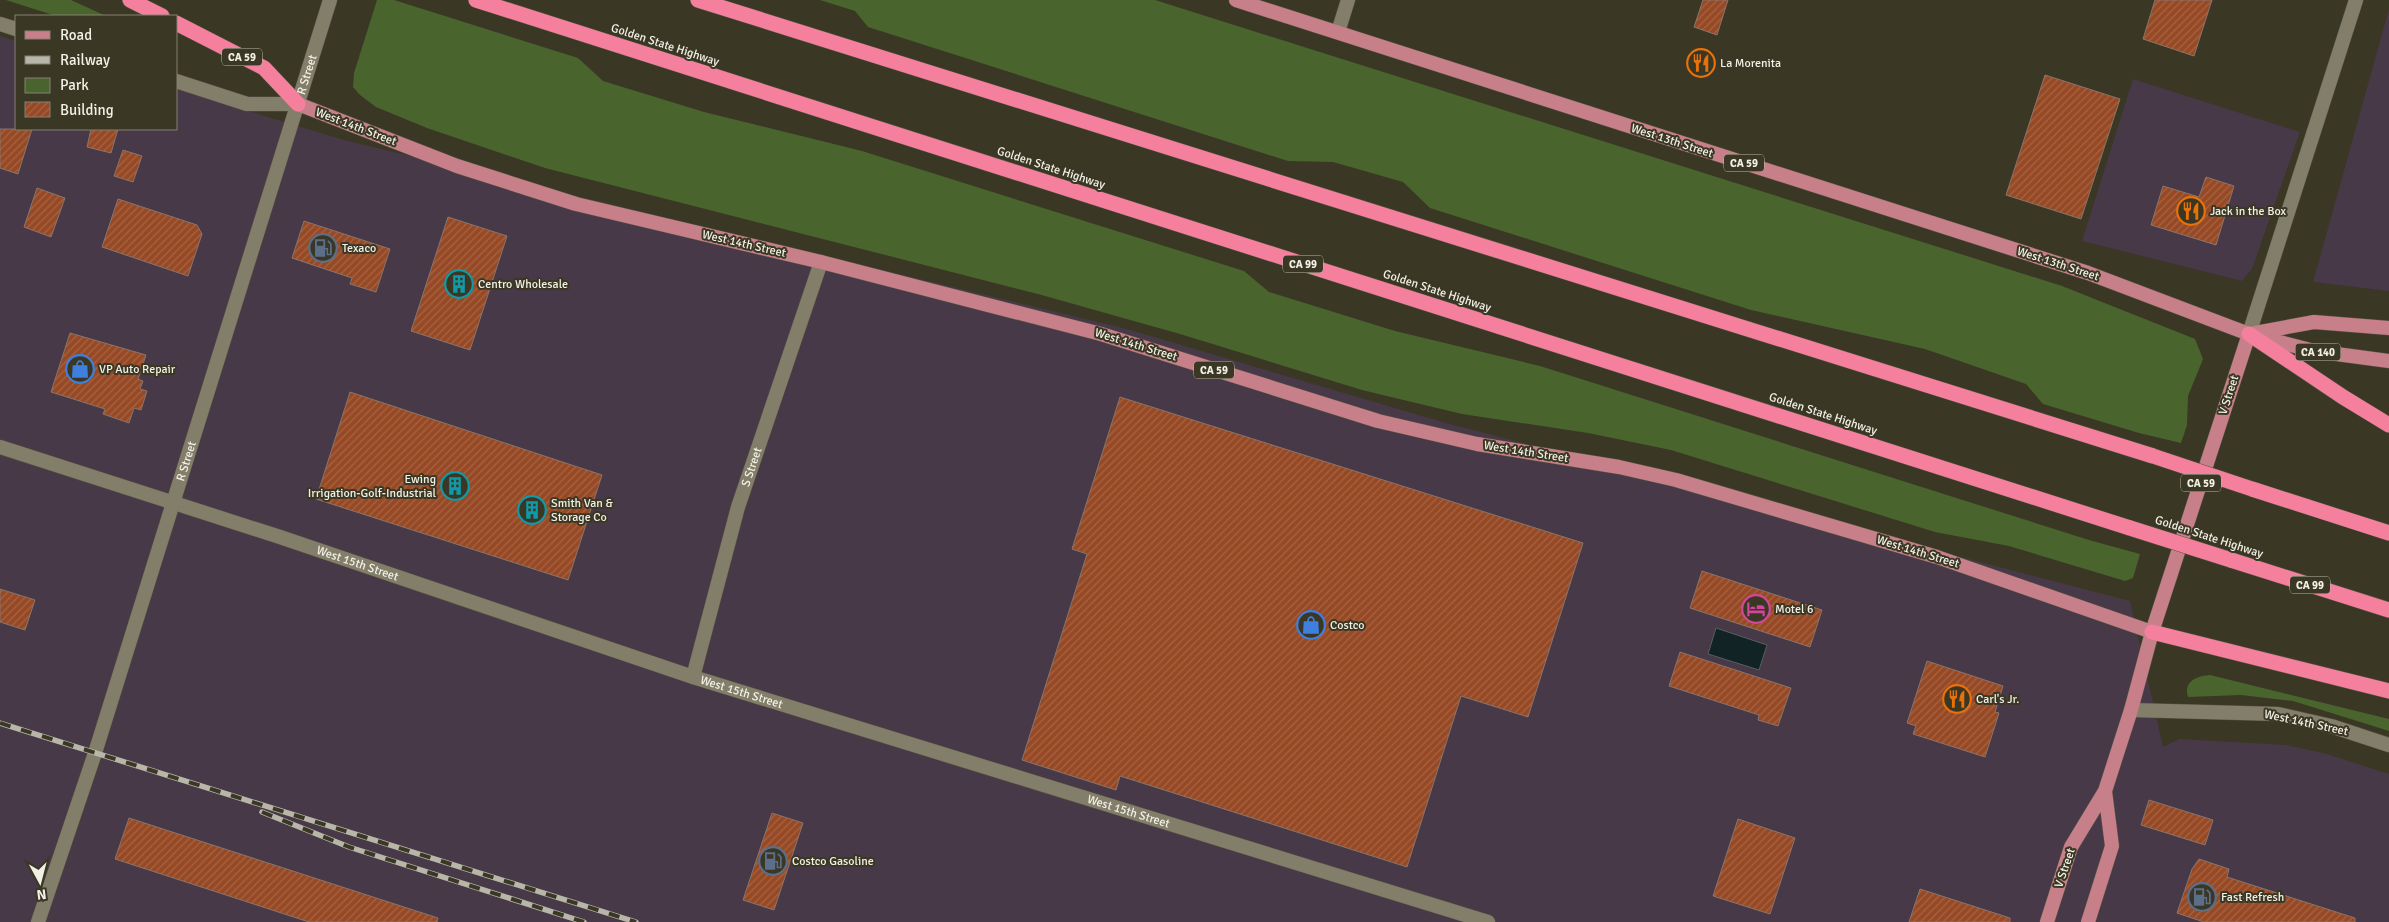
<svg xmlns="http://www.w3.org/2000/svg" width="2389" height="922" font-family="Signika,sans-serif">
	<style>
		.commercial { fill: #473947 }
		.green { fill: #4a642e }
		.water { fill: #122326; stroke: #55605f }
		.building { fill: url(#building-hatch); stroke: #89756c }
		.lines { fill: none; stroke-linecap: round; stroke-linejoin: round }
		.minor-casing { stroke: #575545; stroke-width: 15 }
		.tertiary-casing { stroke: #575545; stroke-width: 15 }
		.primary-casing { stroke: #575545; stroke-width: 15 }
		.motorway-casing { stroke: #575545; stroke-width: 16 }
		.minor { stroke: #827e6a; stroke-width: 14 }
		.tertiary { stroke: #827e6a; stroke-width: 14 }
		.primary { stroke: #c77f89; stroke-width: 14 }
		.motorway { stroke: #f5809e; stroke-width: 15 }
		.rail-casing { stroke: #b8b6a9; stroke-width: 5.5 }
		.rail { stroke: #3a3725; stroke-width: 4; stroke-dasharray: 11; stroke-linecap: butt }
		.motorway-bridge-casing { stroke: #575545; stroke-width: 16; stroke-linecap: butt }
		.motorway-bridge { stroke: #f5809e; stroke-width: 15 }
		.labels { text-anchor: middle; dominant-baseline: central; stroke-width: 4; stroke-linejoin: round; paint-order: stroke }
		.shield { fill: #3a3725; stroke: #bbb8ab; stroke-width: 1 }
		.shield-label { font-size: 11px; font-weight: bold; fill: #f2f0e5 }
		.street-label { font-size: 12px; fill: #f2f0e5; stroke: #3a3725 }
		.poi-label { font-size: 12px; fill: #f2f0e5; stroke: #3a3725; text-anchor: start }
	</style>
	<defs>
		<pattern id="building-hatch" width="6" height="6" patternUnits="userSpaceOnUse" patternTransform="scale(1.25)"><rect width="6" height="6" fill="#964924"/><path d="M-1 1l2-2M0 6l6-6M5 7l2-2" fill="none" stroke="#a56444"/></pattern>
	</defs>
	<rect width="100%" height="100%" fill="#3a3725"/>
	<!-- commercial -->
	<path class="commercial" d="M2389,9V291L2313,282Z
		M0,36L16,41V129H176V89L344,140L1127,329L1446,423L2130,601L2163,747L2179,739L2286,745L2327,754L2389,774V922H0Z
		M2133,79L2300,132L2252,269L2242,281L2082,241Z"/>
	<!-- green -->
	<path class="green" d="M6,0H71L106,16H56Z
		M377,0H394L578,58L603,81L704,112L862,151L1244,271L1269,292L1395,331L1540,366L2089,540L2140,554L2133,578L2125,581L2009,546L1935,532L1671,450L1588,433L1462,414L1362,390L1180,334L1038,294L545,168L427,128L376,107L360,95L353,87L354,73Z
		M820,0H1155L2062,286L2195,339L2203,359L2188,396L2187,425L2181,443L2139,433L2043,404L2026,384L1925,349L1751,310L1430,208L1403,182L1333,162L1288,161L868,27L855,11Z
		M2210,675L2389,719V731L2293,701L2241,695L2188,697C2183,681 2197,676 2210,675Z"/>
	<!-- water -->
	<path class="water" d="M1716,628L1767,645L1759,670L1708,654Z"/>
	<!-- building -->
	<path class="building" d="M1703,0H1728L1717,35L1694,27Z
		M2155,0H2212L2194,56L2143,39Z
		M2045,75L2120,99L2081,219L2006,195Z
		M0,129H32L18,174L0,168Z
		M91,129H118L111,153L87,147Z
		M123,150L142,156L133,182L114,176Z
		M2206,177L2234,186L2216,245L2151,225L2163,186L2199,197Z
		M37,188L65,198L51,237L24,227Z
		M118,199L197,225L202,234L188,276L102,247Z
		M448,217L507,236L470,350L411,331Z
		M304,221L390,249L376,292L350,284L352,278L292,258Z
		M70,333L146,355L138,379L143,381L140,389L147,391L141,410L134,408L129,423L103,414L105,409L51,392Z
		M350,392L602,475L568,580L316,499Z
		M1120,397L1583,543L1528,717L1461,696L1407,867L1120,776L1116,790L1022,760L1087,554L1072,549Z
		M1702,571L1822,610L1810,647L1690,608Z
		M0,589L35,600L25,630L0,622Z
		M1680,652L1791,688L1778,726L1758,720L1759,715L1669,686Z
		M1927,661L2003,686L1995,712L1999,713L1985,757L1913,734L1916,726L1907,723Z
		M2149,800L2213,820L2205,845L2141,825Z
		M772,813L803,823L774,910L743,900Z
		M129,818L438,918L437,922H309L115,859Z
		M1738,819L1795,838L1770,914L1713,896Z
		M2199,859L2229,869L2227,877L2355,918V922H2204L2177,913L2192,869Z
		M1920,889L2010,918V922H1909Z"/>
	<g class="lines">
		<defs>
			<g id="minor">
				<path d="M0,24L16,29"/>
				<path d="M1338,32L1348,0"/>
				<path d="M176,81L247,104H298"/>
				<path d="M2249,334L2356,0"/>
				<path id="s1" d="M693,677L738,507L821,262"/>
				<path d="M2131,710L2278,714L2331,726L2389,745"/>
			</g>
			<g id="tertiary">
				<path id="s2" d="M0,447L280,537L693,677L1488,922"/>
				<path id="s3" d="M38,922L95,753L330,0"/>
			</g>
			<path id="primary" d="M1236,0L2088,273L2249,334L2314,351L2389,361
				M298,104L457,166L576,204L821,262L1101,334L1378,421L1477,444L1619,467L1676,480L1937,557L2152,632
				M2255,333L2314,322L2389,328
				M2047,922L2071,847L2105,791L2131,710L2152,632L2249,334
				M2088,922L2112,846L2105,791"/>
			<path id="motorway" d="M130,0L162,16
				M476,0L2130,528
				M698,0L2153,456
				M176,23L264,68L298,104
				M2249,334L2343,397L2389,425
				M2252,489L2389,533
				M2231,560L2389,610
				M2152,632L2389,691"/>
		</defs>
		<!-- minor casing -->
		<use href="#minor" class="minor-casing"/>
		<!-- tertiary casing -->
		<use href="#tertiary" class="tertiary-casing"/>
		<!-- primary casing -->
		<use href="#primary" class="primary-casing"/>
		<!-- motorway casing -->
		<use href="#motorway" class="motorway-casing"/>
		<!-- minor -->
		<use href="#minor" class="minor"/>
		<!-- tertiary -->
		<use href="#tertiary" class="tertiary"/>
		<!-- primary -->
		<use href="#primary" class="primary"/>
		<!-- motorway -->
		<use href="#motorway" class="motorway"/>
		<defs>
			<path id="rail" d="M0,723L636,922
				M262,812L349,847L584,922"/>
		</defs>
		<!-- rail casing -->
		<use href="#rail" class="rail-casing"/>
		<!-- rail -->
		<use href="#rail" class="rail"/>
		<defs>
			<path id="motorway-bridge" d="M2153,456L2252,489
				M2130,528L2231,560"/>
		</defs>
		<!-- motorway-bridge casing -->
		<use href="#motorway-bridge" class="motorway-bridge-casing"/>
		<!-- motorway-bridge -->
		<use href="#motorway-bridge" class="motorway-bridge"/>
	</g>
	<!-- icons -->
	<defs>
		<symbol id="restaurant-ring" viewBox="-11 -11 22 22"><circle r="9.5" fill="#3a3725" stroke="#e8710a" stroke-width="1.5"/><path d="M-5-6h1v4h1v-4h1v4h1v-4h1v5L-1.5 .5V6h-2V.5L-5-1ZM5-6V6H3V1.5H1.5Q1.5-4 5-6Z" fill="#e8710a"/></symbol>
		<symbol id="fuel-ring" viewBox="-11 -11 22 22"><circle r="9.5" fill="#3a3725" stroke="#5c6f8a" stroke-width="1.5"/><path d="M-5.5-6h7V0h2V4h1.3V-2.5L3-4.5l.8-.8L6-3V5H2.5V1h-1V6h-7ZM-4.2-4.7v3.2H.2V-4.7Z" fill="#5c6f8a"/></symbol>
		<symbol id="building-ring" viewBox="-11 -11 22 22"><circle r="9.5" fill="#3a3725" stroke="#0f9aa8" stroke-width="1.5"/><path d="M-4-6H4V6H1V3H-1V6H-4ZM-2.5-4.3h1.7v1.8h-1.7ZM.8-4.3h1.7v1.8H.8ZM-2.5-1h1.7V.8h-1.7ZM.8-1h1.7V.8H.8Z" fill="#0f9aa8"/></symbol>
		<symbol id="shop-ring" viewBox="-11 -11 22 22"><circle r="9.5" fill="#3a3725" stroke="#3f7fe0" stroke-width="1.5"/><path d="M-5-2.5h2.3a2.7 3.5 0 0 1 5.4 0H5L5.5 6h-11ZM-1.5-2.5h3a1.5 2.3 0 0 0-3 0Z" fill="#3f7fe0"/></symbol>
		<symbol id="hotel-ring" viewBox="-11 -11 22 22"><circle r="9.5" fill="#3a3725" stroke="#d1479c" stroke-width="1.5"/><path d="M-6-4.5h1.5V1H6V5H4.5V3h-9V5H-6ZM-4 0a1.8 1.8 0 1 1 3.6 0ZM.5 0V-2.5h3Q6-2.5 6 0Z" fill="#d1479c"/></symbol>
	</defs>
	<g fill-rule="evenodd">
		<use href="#restaurant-ring" x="1685" y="47" width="32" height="32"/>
		<use href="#restaurant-ring" x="2175" y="195" width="32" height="32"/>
		<use href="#fuel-ring" x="307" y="232" width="32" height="32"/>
		<use href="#building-ring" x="443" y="268" width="32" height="32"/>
		<use href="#shop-ring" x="64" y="353" width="32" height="32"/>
		<use href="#building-ring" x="439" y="470" width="32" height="32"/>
		<use href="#building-ring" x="516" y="494" width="32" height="32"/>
		<use href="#hotel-ring" x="1740" y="593" width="32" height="32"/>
		<use href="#shop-ring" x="1295" y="609" width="32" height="32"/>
		<use href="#restaurant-ring" x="1941" y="683" width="32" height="32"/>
		<use href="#fuel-ring" x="757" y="845" width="32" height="32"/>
		<use href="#fuel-ring" x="2186" y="881" width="32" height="32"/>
	</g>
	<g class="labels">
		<!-- shield labels -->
		<g class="shield">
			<rect x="222" y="48.5" width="40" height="17" rx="4"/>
			<rect x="1724" y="154.5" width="40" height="17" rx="4"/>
			<rect x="1283" y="255.5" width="40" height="17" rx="4"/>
			<rect x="2295.5" y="343.5" width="45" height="17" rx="4"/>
			<rect x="1194" y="361.5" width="40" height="17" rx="4"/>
			<rect x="2181" y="474.5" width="40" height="17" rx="4"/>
			<rect x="2290" y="576.5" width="40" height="17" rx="4"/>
		</g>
		<g class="shield-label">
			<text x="242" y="57">CA 59</text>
			<text x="1744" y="163">CA 59</text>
			<text x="1303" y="264">CA 99</text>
			<text x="2318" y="352">CA 140</text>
			<text x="1214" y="370">CA 59</text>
			<text x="2201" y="483">CA 59</text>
			<text x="2310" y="585">CA 99</text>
		</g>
		<!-- street labels -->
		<g class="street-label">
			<text transform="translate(665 45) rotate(18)">Golden State Highway</text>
			<text stroke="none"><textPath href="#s3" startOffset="889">R Street</textPath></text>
			<text transform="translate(356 127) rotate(21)">West 14th Street</text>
			<text transform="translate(1672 141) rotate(18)">West 13th Street</text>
			<text transform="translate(1051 168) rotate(18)">Golden State Highway</text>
			<text transform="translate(744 244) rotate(13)">West 14th Street</text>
			<text transform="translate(2058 264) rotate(18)">West 13th Street</text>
			<text transform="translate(1437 291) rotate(18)">Golden State Highway</text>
			<text transform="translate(1136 345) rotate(17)">West 14th Street</text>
			<text transform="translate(2229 395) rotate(-72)">V Street</text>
			<text transform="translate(1823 414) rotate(18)">Golden State Highway</text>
			<text transform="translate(1526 452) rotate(9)">West 14th Street</text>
			<text stroke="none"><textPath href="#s3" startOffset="484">R Street</textPath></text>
			<text stroke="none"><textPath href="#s1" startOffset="218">S Street</textPath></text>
			<text transform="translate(2209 537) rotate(18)">Golden State Highway</text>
			<text transform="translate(1918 552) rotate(17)">West 14th Street</text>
			<text stroke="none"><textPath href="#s2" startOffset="376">West 15th Street</textPath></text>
			<text stroke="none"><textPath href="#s2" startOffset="781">West 15th Street</textPath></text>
			<text transform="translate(2306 723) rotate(12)">West 14th Street</text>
			<text stroke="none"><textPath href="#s2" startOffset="1186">West 15th Street</textPath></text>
			<text transform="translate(2065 868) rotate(-71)">V Street</text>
		</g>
		<!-- poi labels -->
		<g class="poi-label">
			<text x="1720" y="63">La Morenita</text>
			<text x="2210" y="211">Jack in the Box</text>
			<text x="342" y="248">Texaco</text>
			<text x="478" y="284">Centro Wholesale</text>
			<text x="99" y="369">VP Auto Repair</text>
			<text x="436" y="479" text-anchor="end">Ewing<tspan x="436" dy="14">Irrigation-Golf-Industrial</tspan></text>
			<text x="551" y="503">Smith Van &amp;<tspan x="551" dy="14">Storage Co</tspan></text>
			<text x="1775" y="609">Motel 6</text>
			<text x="1330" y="625">Costco</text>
			<text x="1976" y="699">Carl's Jr.</text>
			<text x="792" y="861">Costco Gasoline</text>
			<text x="2221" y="897">Fast Refresh</text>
		</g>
	</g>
	<!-- legend -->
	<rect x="15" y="15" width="162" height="115" fill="#3a3725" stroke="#848172"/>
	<rect x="25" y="31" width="25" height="8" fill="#c77f89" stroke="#848172"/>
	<text x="60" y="40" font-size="15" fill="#f2f0e5">Road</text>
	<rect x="25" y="56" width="25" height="8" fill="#b8b6a9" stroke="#848172"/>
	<text x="60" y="65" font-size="15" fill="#f2f0e5">Railway</text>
	<rect x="25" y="78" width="25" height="15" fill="#4a642e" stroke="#848172"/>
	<text x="60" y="90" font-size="15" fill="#f2f0e5">Park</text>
	<rect x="25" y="102" width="25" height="15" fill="url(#building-hatch)" stroke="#848172"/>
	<text x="60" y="115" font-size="15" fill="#f2f0e5">Building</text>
	<!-- north arrow -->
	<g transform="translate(40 882) rotate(173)" stroke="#3a3725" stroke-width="4" paint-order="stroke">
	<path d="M0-4L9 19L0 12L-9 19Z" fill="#f2f0e5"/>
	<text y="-8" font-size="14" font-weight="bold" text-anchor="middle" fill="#f2f0e5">N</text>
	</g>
</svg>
